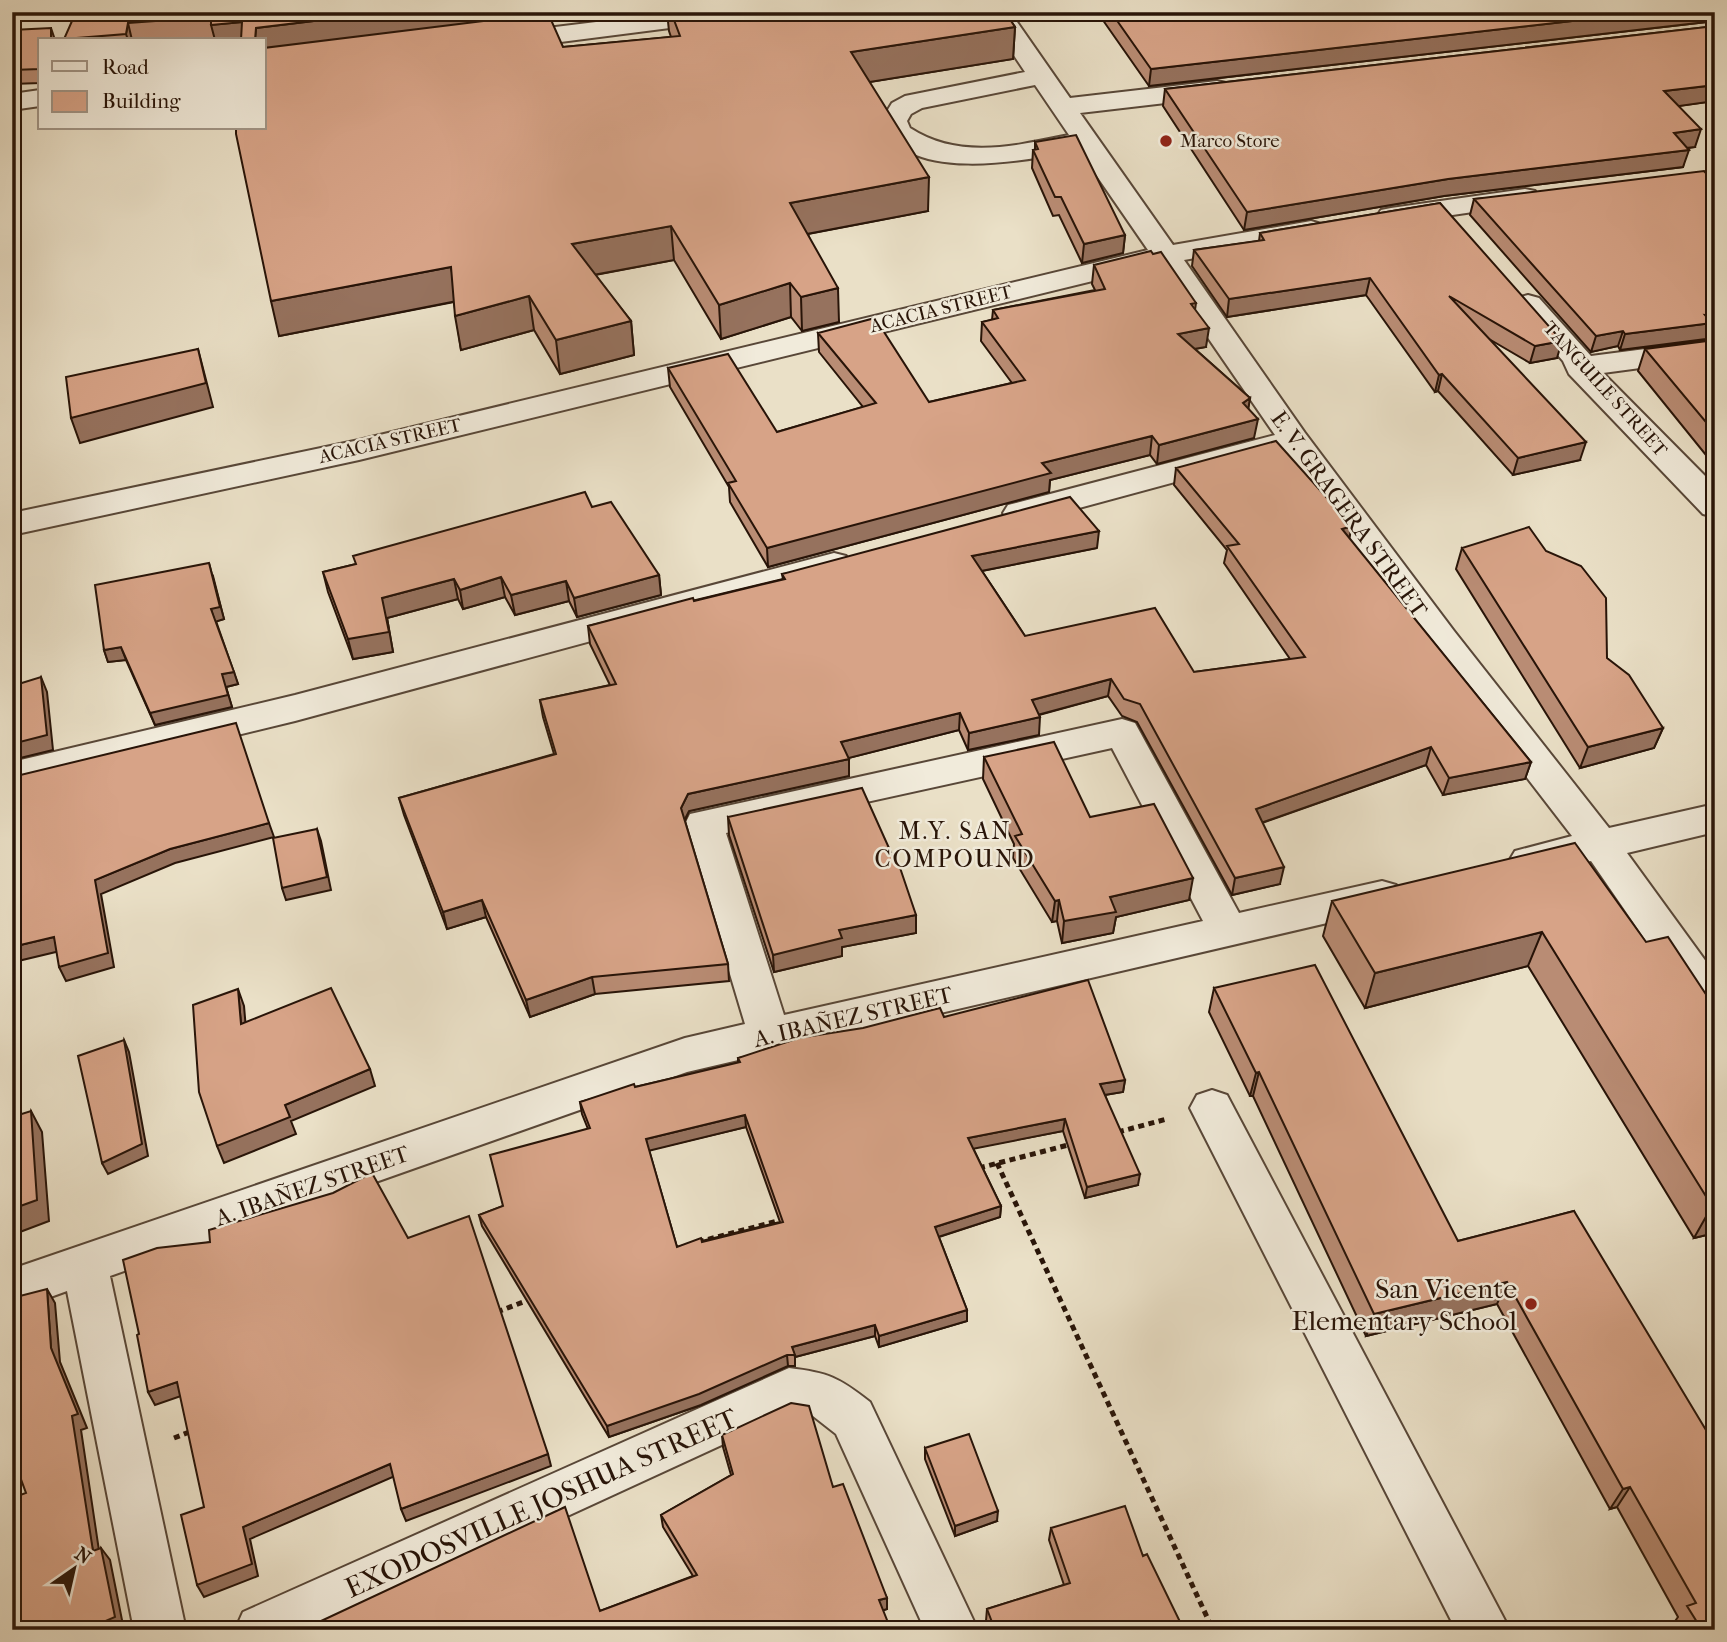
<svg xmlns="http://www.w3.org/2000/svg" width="1727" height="1642" font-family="'IM FELL French Canon',serif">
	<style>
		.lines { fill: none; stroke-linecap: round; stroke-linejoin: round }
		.minor-casing { stroke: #584738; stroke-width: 4 }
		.path { stroke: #281408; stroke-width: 5; stroke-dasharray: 6 4.5; stroke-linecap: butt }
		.minor { fill: #f1ebdb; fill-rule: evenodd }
		.wall { fill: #b98c74; stroke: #281408; stroke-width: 2; fill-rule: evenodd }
		.shaded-wall { fill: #96725e; stroke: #281408; stroke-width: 2 }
		.building { fill: #d7a387; stroke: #281408; stroke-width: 2; fill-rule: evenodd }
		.poi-dot { fill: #8f2418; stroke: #f1ebdb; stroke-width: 2.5 }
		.labels { text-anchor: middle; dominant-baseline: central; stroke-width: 5; stroke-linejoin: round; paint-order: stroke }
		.far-poi-label { font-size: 19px; fill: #281408; stroke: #f1ebdb; text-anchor: start }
		.far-street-label { font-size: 19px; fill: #281408; stroke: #f1ebdb }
		.street-label { font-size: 23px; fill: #281408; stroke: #f1ebdb }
		.neighbourhood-label { font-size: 24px; letter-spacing: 2px; fill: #281408; stroke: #f1ebdb }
		.near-poi-label { font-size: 28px; fill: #281408; stroke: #f1ebdb; text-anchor: end }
		.near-street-label { font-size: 28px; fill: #281408; stroke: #f1ebdb }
	</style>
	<rect width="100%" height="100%" fill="#eae0c7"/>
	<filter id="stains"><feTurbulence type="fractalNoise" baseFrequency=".00286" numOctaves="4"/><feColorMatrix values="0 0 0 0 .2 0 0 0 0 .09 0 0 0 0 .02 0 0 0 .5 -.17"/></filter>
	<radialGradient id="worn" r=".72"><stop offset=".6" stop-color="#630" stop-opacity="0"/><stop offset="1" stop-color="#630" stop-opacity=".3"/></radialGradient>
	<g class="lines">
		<defs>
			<path id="minor" d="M678,12H752L749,17L740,19L506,49L497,46L493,41L497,36L506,33Z
				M985,12H1010L1070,98L1217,81L1226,83L1230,89L1226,95L1217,97L1080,113L1173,245L1311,221L1321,224L1325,230L1321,236L1184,260L1305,433L1454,631L1609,828L1715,804V832L1627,853L1715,974V1024L1700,1019L1591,861L1529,876L1515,871L1509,861L1515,851L1572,836L1428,649L1286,452L1020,524L1008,521L1003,513L1008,505L1275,435L1158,265L359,460L12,535V513L359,440L1148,250L1079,150C1029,160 904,186 881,121L892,103L905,96L1025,72ZM1035,85L1069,135C1015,146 959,160 910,128L907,121L911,114L922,108Z
				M40,90V106L12,110V94Z
				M1525,189L1535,191L1539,197L1535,203L1391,224L1381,222L1377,216L1381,210L1391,208Z
				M1528,295L1539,298L1591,356L1715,340V358L1603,373L1715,486V517L1703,514L1569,374L1563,361L1513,304L1517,298Z
				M834,553L846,556L851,564L846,572L295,721L12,790V762L295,695Z
				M1122,719L1135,723L1239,913L1382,881L1396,885L1402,896L1396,907L687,1072L110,1276L186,1630H134L67,1291L12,1311V1269L685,1038L745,1024L685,824L690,814ZM1112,748L1203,921L784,1015L726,833Z
				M1212,1090L1227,1095L1510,1630H1456L1190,1108L1197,1095Z
				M789,1368C829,1373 838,1377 870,1402L978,1630H925L836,1434L813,1416L791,1413L320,1630H235L243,1612Z"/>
		</defs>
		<!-- minor casing -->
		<use href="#minor" class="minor-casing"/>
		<!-- path -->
		<path class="path" d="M1118,1132L1167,1119
			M997,1163L1213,1630
			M979,1168L1072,1144
			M698,1242L785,1219
			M497,1312L531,1299
			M174,1438L192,1431"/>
		<!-- minor -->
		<use href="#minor" class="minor"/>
	</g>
	<!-- wall -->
	<path class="wall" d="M12,12H18L16,29L40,40V83L12,84Z
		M76,12H542L563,47L671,37L669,31L667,12H1005L1015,27L1013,59L869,82L928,211L808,234L839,322L802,331L791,317L721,339L674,260L595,275L631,321L634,355L560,374L534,330L461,350L454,302L279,336L264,40H65Z
		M1100,12H1715V21L1149,86L1100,16Z
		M1715,26V101L1678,106L1695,147L1687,148L1683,167L1444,196L1244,230L1163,106L1165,89Z
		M1035,142L1125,235L1123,253L1082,263L1059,215L1053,216L1032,168L1033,150H1035Z
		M1715,183V332H1708L1706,339L1620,350L1618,346L1591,352L1470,215L1474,199Z
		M1440,203L1557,358L1530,363L1489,339L1580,460L1513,475L1438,391L1435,392L1366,295L1227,317L1192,266L1194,250L1259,241L1260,233Z
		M1094,265L1196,303L1195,310L1206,347L1195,349L1250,398L1248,408L1254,438L1157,464L1150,455L1050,480L1049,492L768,567L730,502L729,487L670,387L668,368L777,432L863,407L819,352L818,333L929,402L1012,383L981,341L982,322L992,320L993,310L1095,290L1092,284Z
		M1715,340V465H1714L1638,371L1645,349Z
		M1176,468L1352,526L1349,539L1531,762L1525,779L1443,795L1426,765L1262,823L1280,884L1232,895L1137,722L1122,716L1108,696L1039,715V735L968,750L959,730L848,758L849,776L689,811L685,821L728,964L729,981L595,994L530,1017L486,917L447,929L404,815L399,798L554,754L543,717L540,700L610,685L590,644L588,626L783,579L782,574L1097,548L982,571L1025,636L1194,672L1290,659L1224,563L1227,550L1174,485Z
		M592,507L659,575L661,595L577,617L569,601L515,615L505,597L463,609L458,599L387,618L393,652L353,659L328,592L323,572Z
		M1462,548L1607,658L1663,728L1654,748L1580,768L1456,569Z
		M213,576L224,619L216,621L238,684L226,687L232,707L155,725L126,660L108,662L104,650Z
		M984,757L1090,817L1189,900L1116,917L1113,933L1062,943L1057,921L1052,922L1013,858L1014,844L983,779Z
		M728,817L916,915V933L842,947V956L774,972L729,835Z
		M1715,843V854L1711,850Z
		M1332,901L1646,942L1715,1008V1233L1694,1238L1528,966L1365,1008L1323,936Z
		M1214,988L1458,1241L1574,1211L1715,1630H1676L1673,1624L1678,1617L1617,1507L1610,1509L1497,1304L1366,1336L1253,1096H1250L1209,1012Z
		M944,1017L1125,1080L1123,1092L1105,1095L1138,1185L1085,1198L1063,1131L973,1148L1001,1206L1000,1217L939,1237L967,1310V1321L879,1347L875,1336L795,1357V1366H788L701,1405L609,1437L482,1226L479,1215L503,1206L588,1129L582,1114L580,1102L635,1087L738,1063V1058ZM746,1127L780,1222L677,1247L649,1150Z
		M722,1435L833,1487L887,1598V1609L883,1610L600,1611L693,1576L663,1527L661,1515L731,1475L723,1447Z
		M925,1448L997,1521L955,1536L925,1459Z
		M1051,1528L1143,1556L1184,1630H989L986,1621L987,1609L1064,1585L1049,1540Z"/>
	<!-- shaded-wall -->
	<path class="shaded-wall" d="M12,12H18L15,44L12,36Z
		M388,12H542L544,26L264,60V40H255L256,28Z
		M1651,12H1715V21L1149,86L1151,69Z
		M242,22L247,40H215L211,25Z
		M128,23L132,40H128L126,34Z
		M1015,27L1013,59L851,85V52Z
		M51,28L55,40H51Z
		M1715,85V101L1658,109L1664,91Z
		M1701,129L1695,147L1668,150L1674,133Z
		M1689,150L1683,167L1444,196L1244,230L1247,212L1448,179Z
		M929,177L928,211L791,237L790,203Z
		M671,226L674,260L577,278L572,244Z
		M1125,235L1123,253L1082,263L1084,244Z
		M451,267L457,301L279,336L271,301Z
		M1370,278L1366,295L1227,317L1229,299Z
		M790,283L791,317L721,339L719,305Z
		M838,288L839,322L802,331L801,297Z
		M529,296L534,330L461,350L455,316Z
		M631,321L634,355L560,374L556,340Z
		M1712,323L1706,339L1620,350L1625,334Z
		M1209,328L1206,347L1176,352L1178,334Z
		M1623,331L1618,346L1591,352L1596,336Z
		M1562,341L1557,358L1530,363L1535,346Z
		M198,349L213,407L80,443L71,418Z
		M1442,374L1438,391L1435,392L1439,375Z
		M1250,398L1247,417L1243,403Z
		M1258,419L1254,438L1157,464L1159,445Z
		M1152,436L1150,455L1050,480L1049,492L768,567L767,548L1042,463Z
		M1586,442L1580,460L1513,475L1518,458Z
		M1352,526L1348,543L1342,529Z
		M1099,531L1097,548L971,573L972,556Z
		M209,563L224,619L215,622L211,609Z
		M659,575L661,595L577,617L574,598Z
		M501,577L505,597L463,609L460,590Z
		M454,579L458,599L387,618L393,652L353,659L348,639L382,598Z
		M566,581L569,601L515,615L511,595Z
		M121,647L126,660L108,662L104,650Z
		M234,672L238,684L226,687L232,707L155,725L150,713L222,674Z
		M41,677L47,692L53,750L12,760V744Z
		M1111,679L1108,696L1030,717L1032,700Z
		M960,713L959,730L841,760V742Z
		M1040,717L1039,735L968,750L969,733Z
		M1663,728L1654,748L1580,768L1588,747Z
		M1431,747L1426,765L1252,826L1256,809Z
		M849,759V776L689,811L682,825L681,808L688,794Z
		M1531,762L1525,779L1443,795L1449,778Z
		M269,823L274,837L175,863L101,894L114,967L66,981L59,967L95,880L170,849Z
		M317,829L321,841L331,890L286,900L282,888Z
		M1284,867L1280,884L1232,895L1235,878Z
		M1193,878L1189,900L1116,917L1113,933L1062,943L1064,921L1110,897Z
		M482,900L486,917L447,929L443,912Z
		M1059,900L1057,921L1052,922L1055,901Z
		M916,915V933L842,947V956L774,972L773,955L839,930Z
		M1542,932L1528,966L1365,1008L1375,973Z
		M54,937L60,951L18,961L12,949V947Z
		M592,977L595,994L530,1017L526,1000Z
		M238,989L244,1006L247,1041L241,1024Z
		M124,1040L129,1052L148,1156L108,1174L102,1163Z
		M370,1069L375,1086L291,1121L296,1134L224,1163L217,1146L285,1105Z
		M1259,1072L1253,1096H1250L1256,1073Z
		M1125,1080L1123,1092L1098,1096L1100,1084Z
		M31,1111L42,1132L49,1221L12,1235V1209Z
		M745,1115L746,1127L648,1151L646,1139Z
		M1065,1119L1063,1131L967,1150L968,1138Z
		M1140,1174L1138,1185L1085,1198L1087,1187Z
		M1001,1206L1000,1217L935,1238V1227Z
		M1712,1206H1715V1233L1694,1238Z
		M1507,1282L1497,1304L1366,1336L1374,1314Z
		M47,1289L55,1303L60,1362L87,1428L81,1430L101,1564L93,1551L51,1348Z
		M967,1310V1321L879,1347V1336Z
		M875,1325V1336L795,1357L792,1347Z
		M787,1355L788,1366L701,1405L609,1437L607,1426Z
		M177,1382L184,1395L155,1405L148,1392Z
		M548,1454L551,1466L406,1521L401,1509Z
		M390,1464L395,1476L250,1539L258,1576L204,1597L197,1585L243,1527Z
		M1630,1487L1617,1507L1610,1509L1623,1489Z
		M998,1511L997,1521L955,1536V1526Z
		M101,1548L110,1560L124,1630H85Z
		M887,1598V1609L879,1612V1600Z"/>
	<!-- building -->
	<path class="building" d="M76,12H388L256,28L255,40H241L242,22L211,25V17L128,23L126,34L64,39Z
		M671,12H1005L1015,27L851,52L929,177L790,203L838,288L801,297L790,283L719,305L671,226L572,244L631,321L556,340L529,296L455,316L451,267L271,301L236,134V128H264V48L548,13L563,47L680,36Z
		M1111,12H1651L1151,69Z
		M1715,26V85L1664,91L1701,129L1674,133L1689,150L1448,179L1247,212L1165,89Z
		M51,28V40H40V69L12,70V30Z
		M1076,135L1125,235L1084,244L1061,197H1055L1033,150L1038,149L1035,142Z
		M1704,171L1715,183V316L1705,315L1712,323L1625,334L1623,331L1596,336L1474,199Z
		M1440,203L1562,341L1535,346L1449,296L1586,442L1518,458L1442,374L1439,375L1370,278L1229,299L1194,250L1264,240L1260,233Z
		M1151,251L1153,254L1161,252L1196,303L1191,304L1209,328L1178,334L1250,398L1243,403L1258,419L1159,445L1152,436L1042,463L1051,473L767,548L728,483L736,481L668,368L728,354L777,432L876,403L818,333L875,318L929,402L1025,380L982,322L998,318L993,310L1105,289L1094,265Z
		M1715,340V433L1645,349Z
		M198,349L206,383L71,418L66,377Z
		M1276,441L1352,526L1342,529L1531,762L1449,778L1431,747L1256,809L1284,867L1235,878L1140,704L1124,699L1111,679L1032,700L1040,717L969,733L960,713L841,742L849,759L688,794L681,808L728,964L592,977L526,1000L482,900L443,912L399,798L556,754L540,700L616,684L588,626L693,598L694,601L785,579L782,574L1070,497L1099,531L972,556L1025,636L1155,608L1194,672L1305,657L1227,546L1239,544L1176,468Z
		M585,492L592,507L611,502L659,575L574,598L566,581L511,595L501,577L460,590L454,579L382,598L389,632L348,639L323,572L356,564L353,556Z
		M1529,527L1546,551L1581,566L1606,598L1607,658L1629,675L1663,728L1588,747L1462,548Z
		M209,563L220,607L211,609L234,672L222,674L228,695L150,713L121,647L104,650L95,585Z
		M41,677L47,735L12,744V686Z
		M236,723L269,823L170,849L95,880L108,953L59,967L54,937L12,947V777Z
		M1054,742L1090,817L1154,804L1193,878L1110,897L1116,912L1064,921L1059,900L1055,901L1015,836L1022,834L984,757Z
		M862,788L893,857L896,856L916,915L839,930L842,938L773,955L728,817Z
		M317,829L327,877L282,888L273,838Z
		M1575,843L1646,942L1668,937L1715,1008V1206H1712L1542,932L1375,973L1332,901Z
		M1315,965L1458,1241L1574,1211L1715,1445V1630H1702L1687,1606L1696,1603L1630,1487L1623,1489L1507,1282L1374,1314L1259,1072L1256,1073L1214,988Z
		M1088,980L1125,1080L1100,1084L1140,1174L1087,1187L1065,1119L968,1138L1001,1206L935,1227L967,1310L879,1336L875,1325L792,1347L795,1355H787L699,1394L607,1426L479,1215L503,1206L490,1155L590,1128L580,1102L634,1084L635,1087L740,1062L738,1058L799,1038L863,1028L940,1008L944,1017ZM745,1115L783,1222L702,1242L701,1238L677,1247L646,1139Z
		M331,988L370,1069L285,1105L290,1117L217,1146L199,1092L193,1005L238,989L241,1024Z
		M124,1040L142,1144L102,1163L78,1056Z
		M31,1111L37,1200L12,1209V1117Z
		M372,1173L408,1238L469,1216L548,1454L401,1509L390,1464L243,1527L252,1564L197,1585L181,1515L204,1507L177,1382L148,1392L137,1335L139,1334L123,1260L157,1248L210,1242L209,1230L333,1193Z
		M47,1289L51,1348L78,1414L72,1416L93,1551L101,1548L115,1617L85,1630H12V1498L26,1493L12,1455V1298Z
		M791,1403L809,1406L833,1487L843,1484L887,1598L879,1600L891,1630H326L321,1621L565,1507L600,1611L697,1575L661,1515L733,1474L722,1435Z
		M969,1434L998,1511L955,1526L925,1448Z
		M1125,1506L1143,1556L1147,1554L1184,1630H995L987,1609L1070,1583L1051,1528Z"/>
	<!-- markers -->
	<g class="poi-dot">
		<circle cx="1166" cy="141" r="7"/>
		<circle cx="1531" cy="1304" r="7"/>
	</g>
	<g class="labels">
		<!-- far-poi labels -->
		<g class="far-poi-label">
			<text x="1180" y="141">Marco Store</text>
		</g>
		<!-- far-street labels -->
		<g class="far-street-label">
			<text transform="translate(941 309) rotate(-14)">ACACIA STREET</text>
			<text transform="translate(1605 389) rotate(48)">TANGUILE STREET</text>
			<text transform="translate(390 441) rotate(-13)">ACACIA STREET</text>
		</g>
		<!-- street labels -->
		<g class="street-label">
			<text transform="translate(1349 514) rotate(54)">E. V. GRAGERA STREET</text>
			<text transform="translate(853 1017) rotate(-13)">A. IBAÑEZ STREET</text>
			<text transform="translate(312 1186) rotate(-19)">A. IBAÑEZ STREET</text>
		</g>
		<!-- neighbourhood labels -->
		<g class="neighbourhood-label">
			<text x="955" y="831">M.Y. SAN<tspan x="955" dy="28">COMPOUND</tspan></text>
		</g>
		<!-- near-poi labels -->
		<g class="near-poi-label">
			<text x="1517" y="1288">San Vicente<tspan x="1517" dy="32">Elementary School</tspan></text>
		</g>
		<!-- near-street labels -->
		<g class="near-street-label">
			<text transform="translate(541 1503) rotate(-24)">EXODOSVILLE JOSHUA STREET</text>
		</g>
	</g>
	<!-- margin -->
	<rect width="1727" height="1642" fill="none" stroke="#eae0c7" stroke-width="42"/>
	<rect x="14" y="14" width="1699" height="1614" fill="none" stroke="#281408" stroke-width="3.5"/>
	<rect x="21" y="21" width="1685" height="1600" fill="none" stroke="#281408" stroke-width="2"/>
	<!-- legend -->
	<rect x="38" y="38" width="228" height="91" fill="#f1ebdb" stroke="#a19587" stroke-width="2"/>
	<rect x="52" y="61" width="35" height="10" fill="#f1ebdb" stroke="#a19587" stroke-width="2"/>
	<text x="102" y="74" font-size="21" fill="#281408">Road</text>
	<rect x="52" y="91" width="35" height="21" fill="#d7a387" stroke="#a19587" stroke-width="2"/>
	<text x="102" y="108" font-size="21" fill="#281408">Building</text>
	<!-- north arrow -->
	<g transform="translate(74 1569) rotate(34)" stroke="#f1ebdb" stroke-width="5" paint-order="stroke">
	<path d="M0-5L12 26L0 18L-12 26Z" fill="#281408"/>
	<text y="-10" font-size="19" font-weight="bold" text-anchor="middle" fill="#281408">N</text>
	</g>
	<rect width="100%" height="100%" filter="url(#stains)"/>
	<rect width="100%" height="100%" fill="url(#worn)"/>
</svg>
